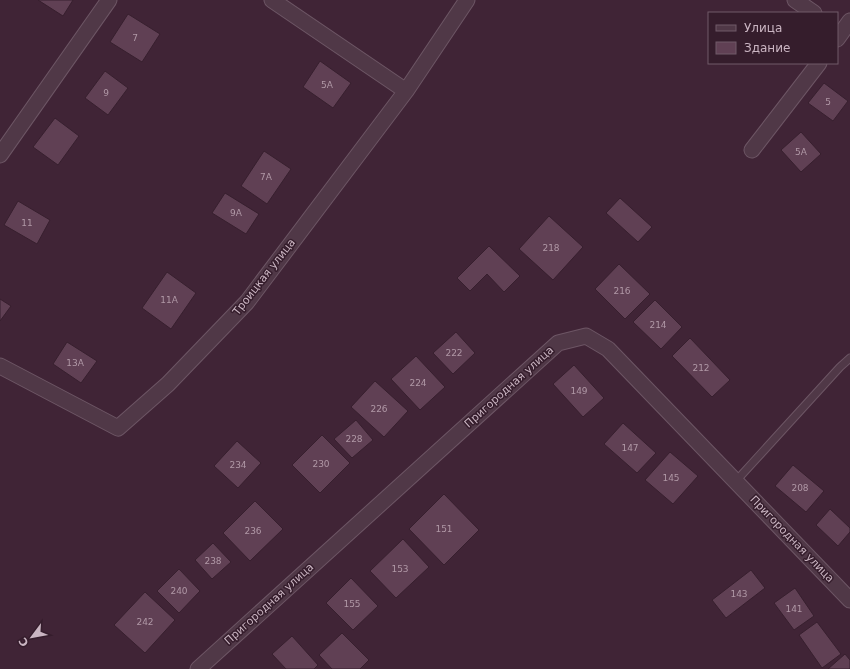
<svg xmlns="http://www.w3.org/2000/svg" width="850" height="669" font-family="'DejaVu Sans',sans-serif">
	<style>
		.building { fill: #604054; stroke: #371f2e }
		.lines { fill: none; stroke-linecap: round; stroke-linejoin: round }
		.lane-casing { stroke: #6d5665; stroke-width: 9 }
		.street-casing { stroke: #6d5665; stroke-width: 17 }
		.lane { stroke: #503847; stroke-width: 7 }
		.street { stroke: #503847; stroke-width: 15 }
		.labels { text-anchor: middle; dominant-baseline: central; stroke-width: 3; stroke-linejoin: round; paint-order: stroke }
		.number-label { font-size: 9px; fill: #b098a6 }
		.street-label { font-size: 11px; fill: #cab5c2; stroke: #351d2c }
	</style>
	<rect width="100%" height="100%" fill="#402436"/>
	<!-- building -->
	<path class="building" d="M38,0H73L63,16Z
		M128,14L160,34L142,62L110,42Z
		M320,61L351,83L333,108L303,87Z
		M105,71L128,88L108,115L85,98Z
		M824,83L848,101L833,121L808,103Z
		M55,118L79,136L58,165L33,147Z
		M801,132L821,154L801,172L781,150Z
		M264,151L291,169L267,204L241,186Z
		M225,193L259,214L246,234L212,213Z
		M620,198L652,227L638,242L606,213Z
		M18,201L50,220L37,244L4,225Z
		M549,216L583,247L553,280L519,249Z
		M489,246L520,276L504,292L487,274L470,291L457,278Z
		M619,264L650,294L625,319L595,289Z
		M167,272L196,293L171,329L142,308Z
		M0,299L11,306L0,321Z
		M655,300L682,327L661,349L633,322Z
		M456,332L475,353L453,374L433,353Z
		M690,338L730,380L712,397L672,356Z
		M67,342L97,361L81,383L53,364Z
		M416,356L445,387L420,410L391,379Z
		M574,365L604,398L583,417L553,384Z
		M375,381L408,411L384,437L351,407Z
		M356,420L373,440L352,458L334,439Z
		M623,423L656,453L637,473L604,444Z
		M322,435L350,463L320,493L292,465Z
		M237,441L261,463L238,488L214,466Z
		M670,452L698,476L673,504L645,480Z
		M793,465L824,491L806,512L775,486Z
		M444,494L479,530L444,565L409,529Z
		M255,501L283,529L250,561L223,533Z
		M830,509L850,528V532L838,546L816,525Z
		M403,539L429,567L396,598L370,571Z
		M213,543L231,562L212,579L195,560Z
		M179,569L200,591L179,613L157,591Z
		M751,570L765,588L726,618L712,600Z
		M351,578L378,606L353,630L326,603Z
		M795,588L814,616L794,630L774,603Z
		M145,592L175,620L145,653L114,625Z
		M817,622L841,654L822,668L799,635Z
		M342,633L369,660L360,669H332L319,655Z
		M292,636L318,665L314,669H286L272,654Z
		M845,654L850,660V669H828Z"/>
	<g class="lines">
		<defs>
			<path id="lane" d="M736,481L840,367L850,358"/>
			<path id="street" d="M272,0L406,91
				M795,0L814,13
				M837,39L850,21
				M752,150L819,63
				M0,155L109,0
				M0,366L118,428L168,384L247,302L406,91L467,0
				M198,669L558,343L586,336L608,349L850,600"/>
		</defs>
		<!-- lane casing -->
		<use href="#lane" class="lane-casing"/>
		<!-- street casing -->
		<use href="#street" class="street-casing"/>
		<!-- lane -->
		<use href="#lane" class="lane"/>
		<!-- street -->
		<use href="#street" class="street"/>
	</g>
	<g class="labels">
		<!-- number labels -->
		<g class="number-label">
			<text x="135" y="38">7</text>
			<text x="327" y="85">5А</text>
			<text x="106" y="93">9</text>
			<text x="828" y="102">5</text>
			<text x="801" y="152">5А</text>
			<text x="266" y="177">7А</text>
			<text x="236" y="213">9А</text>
			<text x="27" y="223">11</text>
			<text x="551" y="248">218</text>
			<text x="622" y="291">216</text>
			<text x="169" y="300">11А</text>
			<text x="658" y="325">214</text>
			<text x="454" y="353">222</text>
			<text x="75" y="363">13А</text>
			<text x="701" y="368">212</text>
			<text x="418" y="383">224</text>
			<text x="579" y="391">149</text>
			<text x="379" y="409">226</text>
			<text x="354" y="439">228</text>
			<text x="630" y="448">147</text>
			<text x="321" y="464">230</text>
			<text x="238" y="465">234</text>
			<text x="671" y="478">145</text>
			<text x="800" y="488">208</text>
			<text x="444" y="529">151</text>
			<text x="253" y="531">236</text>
			<text x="213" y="561">238</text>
			<text x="400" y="569">153</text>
			<text x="179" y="591">240</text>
			<text x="739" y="594">143</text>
			<text x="352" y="604">155</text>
			<text x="794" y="609">141</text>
			<text x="145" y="622">242</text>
		</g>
		<!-- street labels -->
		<g class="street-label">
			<text transform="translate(264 277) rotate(-52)">Троицкая улица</text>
			<text transform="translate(509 387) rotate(-42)">Пригородная улица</text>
			<text transform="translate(792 539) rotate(46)">Пригородная улица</text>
			<text transform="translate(269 604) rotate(-42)">Пригородная улица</text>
		</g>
	</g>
	<!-- legend -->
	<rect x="708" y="12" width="130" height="52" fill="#351d2c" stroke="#715a68"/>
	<rect x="716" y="25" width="20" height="6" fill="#503847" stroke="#715a68"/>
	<text x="744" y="32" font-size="12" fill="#cab5c2">Улица</text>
	<rect x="716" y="42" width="20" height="12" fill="#604054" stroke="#715a68"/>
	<text x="744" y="52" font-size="12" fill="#cab5c2">Здание</text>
	<!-- north arrow -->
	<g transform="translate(32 637) rotate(238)" stroke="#351d2c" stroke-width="3" paint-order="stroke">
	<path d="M0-3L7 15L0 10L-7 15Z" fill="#cab5c2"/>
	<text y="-6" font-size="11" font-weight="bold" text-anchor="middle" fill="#cab5c2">С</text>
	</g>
</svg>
